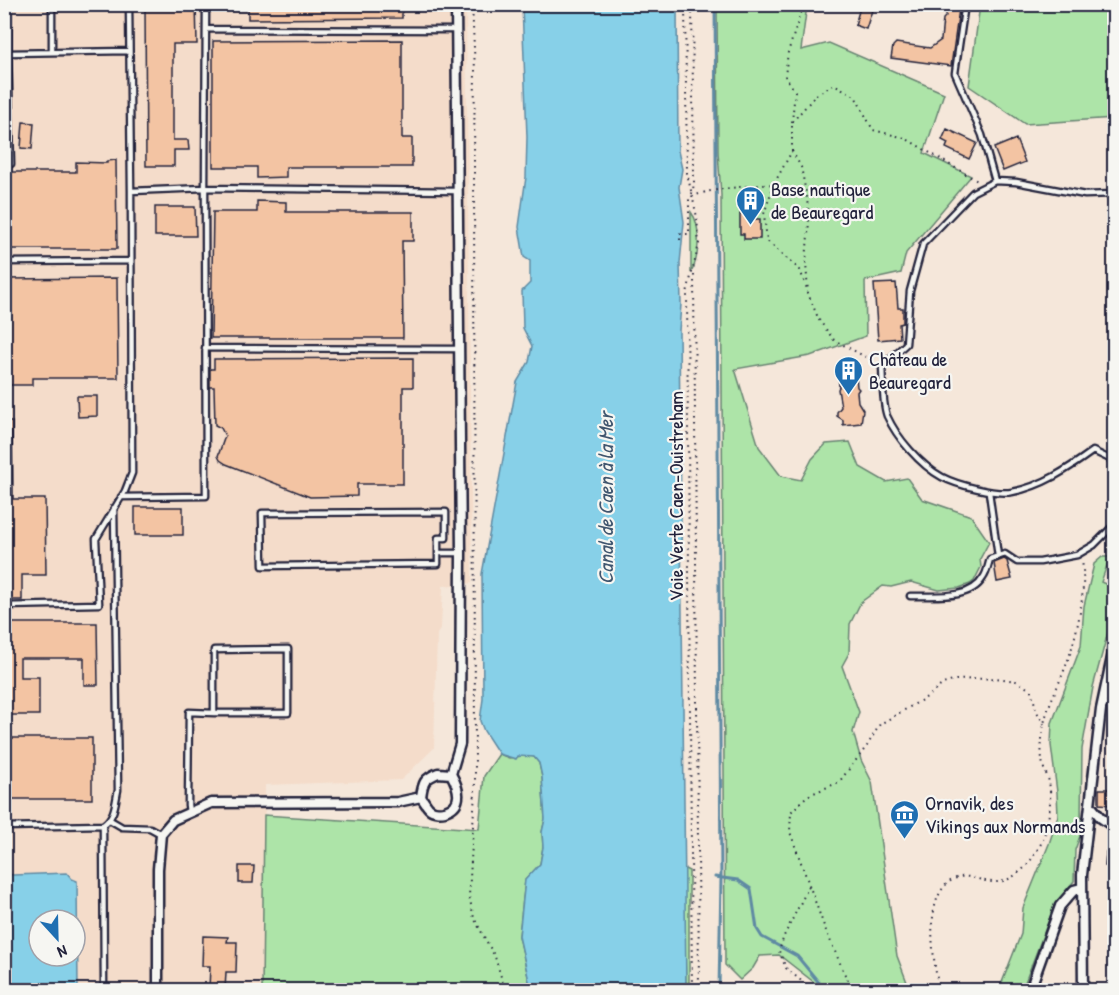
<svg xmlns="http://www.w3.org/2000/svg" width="1119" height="995" font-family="'Patrick Hand',sans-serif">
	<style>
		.built { fill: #f4dcca; fill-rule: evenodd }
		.green { fill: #ade4a8; stroke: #688372; stroke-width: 1.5 }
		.water { fill: #87d0e8; stroke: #5f8aa3; stroke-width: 1.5; fill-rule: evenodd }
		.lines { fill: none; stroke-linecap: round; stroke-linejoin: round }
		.stream { stroke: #5f8aa3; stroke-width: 3 }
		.building { fill: #f3c4a3; stroke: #22223b; stroke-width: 1.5 }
		.service-casing { stroke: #22223b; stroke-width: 9 }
		.minor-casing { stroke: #22223b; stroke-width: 13 }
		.path { stroke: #22223b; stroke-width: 2; stroke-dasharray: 1.5 4.5; stroke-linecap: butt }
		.service { stroke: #f6f6f2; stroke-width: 4.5 }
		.minor { stroke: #f6f6f2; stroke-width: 8 }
		.labels { text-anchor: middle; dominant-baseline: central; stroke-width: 4.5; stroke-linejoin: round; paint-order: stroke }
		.poi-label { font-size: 20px; fill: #22223b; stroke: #f6f6f2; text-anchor: start }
		.street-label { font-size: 20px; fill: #22223b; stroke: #f6f6f2 }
		.water-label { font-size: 21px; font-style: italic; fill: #40566f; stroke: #f6f6f2 }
	</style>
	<rect width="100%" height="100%" fill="#f5e7da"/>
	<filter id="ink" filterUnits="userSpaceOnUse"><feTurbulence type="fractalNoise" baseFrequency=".0167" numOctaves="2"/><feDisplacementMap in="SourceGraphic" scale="12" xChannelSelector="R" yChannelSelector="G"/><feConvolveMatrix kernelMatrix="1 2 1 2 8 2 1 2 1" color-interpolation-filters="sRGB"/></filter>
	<g filter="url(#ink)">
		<!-- built -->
		<path class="built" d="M5,5H466L472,583L443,586L441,628L437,634L434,748L401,780L265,785L262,990H5ZM39,920H75V956H39Z"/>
		<!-- green -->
		<path class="green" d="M717,5H807L801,50L829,43L944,93L924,153L971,176L906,253L901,273L865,281L866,336L810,356L735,369L759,447L781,476L801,480L812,459L826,444L850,442L860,467L886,482L907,478L922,499L971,516L989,542L980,559L981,567L974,581L970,584L959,588L939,590L911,582L891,587L883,586L861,602L850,624L849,653L842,666L859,712L853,732L861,760L872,782L897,956L910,990H824L779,955L760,956L753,968L740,980L725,965L721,195L718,152Z
			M980,5H1114V118L1025,124L969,86Z
			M691,212C702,226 699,258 691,273Z
			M1102,557H1110L1101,582L1114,588V610L1093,687L1082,749L1081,821L1080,836L1075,850L1074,881L1055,904L1022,990H999L1021,934L1023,908L1049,844L1058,816L1057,792L1051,745L1052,723L1081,646L1084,606L1094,564Z
			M499,754L509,758L529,755L534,757L539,763L542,777L545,819L542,832L543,847L540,864L525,880L519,936L531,990H262L264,815L479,829L484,776Z
			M683,868L689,871V990H686Z"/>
		<!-- water -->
		<path class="water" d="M522,5H677L678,151L682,169L679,187L684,222L680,263L681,304L679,331L686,990H531L519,936L525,880L540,864L543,847L542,832L545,819L542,777L539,763L534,757L518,756L516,759L499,754L484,731L480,721L483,699L482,574L517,382L529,362L532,346L523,328L522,291L530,283V261L524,257L519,227L526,177L527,137Z
			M4,873L13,875L67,873L72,879L77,881L78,990H5ZM39,920H75V956H39Z"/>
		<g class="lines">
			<!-- stream -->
			<path class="stream" d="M715,4L721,878L719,990
				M715,877L738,880L751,889L757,929L762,937L797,956L825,990"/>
		</g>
		<!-- building -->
		<path class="building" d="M145,4H196L197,44H173V140H188L189,150H174V166H146Z
			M248,4H402V18L248,19Z
			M861,4H874L866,29L855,25Z
			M947,8L959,9L951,66L891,58L893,46L896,43L930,48L941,40L943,19L946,16Z
			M402,40V138H412V167H286V177L257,178V167H213V41Z
			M23,122L34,123L32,149L21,148Z
			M947,129L977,143L969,159L946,148L948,143L942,140Z
			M1016,139L1025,162L1003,171L994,148Z
			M116,160L117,249H4V172H76V162L107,163V161Z
			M257,201L286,202V212H413V241H402L403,338H211L213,212H257Z
			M155,207H195L196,236H155Z
			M740,214H755V219H760V239H744V234H740Z
			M117,278L118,378H32V385H4V279Z
			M896,283L898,308H903V323L899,324L900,338L878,340L874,284Z
			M413,358V387H403V484H357V496L310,497L226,464L220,460L218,456L225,436L221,428L215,425L214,387H210V369H214V359Z
			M843,364H850L859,373L856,376L857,387L859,389L857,392L858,402L863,410L861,423L843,425V420L837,416V412L841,407L838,389L839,387L838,370Z
			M77,396H97V416L78,417Z
			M4,422H12L13,499H45L46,575H22V600H4Z
			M135,507H183V535H135Z
			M1004,559L1007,561L1012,579L997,582L994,563Z
			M4,623H97L98,685H84V658H20V677H39V715H4Z
			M4,738H92V799H4Z
			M1099,789H1112V805L1099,804Z
			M1106,852H1114V866H1105Z
			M239,866H254L253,883H239Z
			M203,936L228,937L227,942H237L236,972H226L225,990H209L210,966H202Z"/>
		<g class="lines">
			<defs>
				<path id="service" d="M8,4V53L129,51
					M52,4V52
					M129,4L131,191L205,188L206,4
					M965,4L955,73L982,135L995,181
					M206,29L456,30
					M4,53H8L11,164H4
					M1114,194L1085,195L1016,182L995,181L973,192L923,244L910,291L906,344L882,366C883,381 882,402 887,416C897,438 920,465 942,477C957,485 996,495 1012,492C1043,486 1068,469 1093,451L1114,461
					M4,262L131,261
					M205,348L459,349
					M989,492L998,556
					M121,497L206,496L205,188L457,191
					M438,553V538H446V512L262,513L263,566L438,564V553H461
					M910,596C932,595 970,601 983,578C987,573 988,565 990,559L1005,554L1017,562H1040L1077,555L1094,545L1114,525
					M4,606L99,604L96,539L125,491L132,473L131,191
					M288,649V713H214V650Z
					M1102,706L1114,703
					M189,812L188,805L189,712L214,713
					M110,820L122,827L150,828L161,834
					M103,825L104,990
					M4,827L103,825C115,817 115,804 118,790L114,508"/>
				<path id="minor" d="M438,773L451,774C459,788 464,805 445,811C441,812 434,812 430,809C427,807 424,801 421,797C423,782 424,779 438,773Z
					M451,774L460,744L461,553L456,4
					M1090,805L1101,818L1114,827
					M158,990V869L161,834L173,820L211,803L398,802L421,797
					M1030,990L1060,906L1074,890L1082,888
					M1083,990L1082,875L1101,709L1114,648"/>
			</defs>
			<!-- service casing -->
			<use href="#service" class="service-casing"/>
			<!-- minor casing -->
			<use href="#minor" class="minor-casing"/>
			<!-- path -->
			<path class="path" d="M472,4L475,70L474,153L475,791L469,896L474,918L495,957L505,990
				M685,4L687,173L697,217L699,244L687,293L692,990
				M792,122L795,91L785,76L788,52L804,4
				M792,151L801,167L807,198L809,221L806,262L808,293L811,301L819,320L834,340L875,362
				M774,184L764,214L767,241L800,270L807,289
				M692,194L694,184L692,4
				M680,234H689V199C702,188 755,186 774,184L792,151V122L816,95L834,84L855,96L873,130L905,138L979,182
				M680,240V228
				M694,275L699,990
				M809,886L784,936L779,951L786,968L812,990
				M855,990L846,977L824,926L790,832L791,812L807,796L839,782L867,746L880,724L927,697L943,684L956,680L996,678L1016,681L1031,690L1037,712L1044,724
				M939,990C934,962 921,895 954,879C975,869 991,895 1018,873C1023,869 1028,865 1031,860C1035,853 1042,844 1044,836C1049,821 1052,797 1049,782C1048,776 1044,771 1043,765C1040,752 1042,736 1044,724C1048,704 1058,687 1065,668C1076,641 1087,590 1082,561"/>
			<!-- service -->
			<use href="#service" class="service"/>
			<!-- minor -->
			<use href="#minor" class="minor"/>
		</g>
	</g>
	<!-- icons -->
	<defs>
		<symbol id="building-pin" viewBox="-11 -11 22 30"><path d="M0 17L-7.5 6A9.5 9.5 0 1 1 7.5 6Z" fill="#1f6fb2" stroke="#f6f6f2"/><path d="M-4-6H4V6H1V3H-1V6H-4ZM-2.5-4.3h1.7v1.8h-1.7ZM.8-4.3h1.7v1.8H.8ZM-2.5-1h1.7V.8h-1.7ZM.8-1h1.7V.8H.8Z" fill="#fff"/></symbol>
		<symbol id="museum-pin" viewBox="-11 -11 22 30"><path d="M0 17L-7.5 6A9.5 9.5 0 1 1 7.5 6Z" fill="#1f6fb2" stroke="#f6f6f2"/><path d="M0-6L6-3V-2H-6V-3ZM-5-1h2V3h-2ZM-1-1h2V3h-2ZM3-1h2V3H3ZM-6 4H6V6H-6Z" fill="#fff"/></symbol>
	</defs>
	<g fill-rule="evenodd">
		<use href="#building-pin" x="734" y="184" width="33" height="45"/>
		<use href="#building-pin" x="832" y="354" width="33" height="45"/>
		<use href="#museum-pin" x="888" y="798" width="33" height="45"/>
	</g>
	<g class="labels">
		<!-- poi labels -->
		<g class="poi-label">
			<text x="771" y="188">Base nautique<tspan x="771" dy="23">de Beauregard</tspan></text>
			<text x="869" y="358">Château de<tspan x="869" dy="23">Beauregard</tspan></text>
			<text x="925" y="802">Ornavik, des<tspan x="925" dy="23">Vikings aux Normands</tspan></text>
		</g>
		<!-- street labels -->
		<g class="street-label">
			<text transform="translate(675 496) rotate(-90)">Voie Verte Caen-Ouistreham</text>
		</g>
		<!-- water labels -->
		<g class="water-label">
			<text transform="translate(605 498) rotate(-90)">Canal de Caen à la Mer</text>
		</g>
	</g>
	<!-- margin -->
	<rect width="1119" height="995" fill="none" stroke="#f6f6f2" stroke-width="24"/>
	<rect x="12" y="12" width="1095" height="971" fill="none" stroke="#22223b" stroke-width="2" filter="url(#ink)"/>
	<!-- north arrow -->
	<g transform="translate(57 938) rotate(158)"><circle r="28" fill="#f6f6f2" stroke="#a1a1a9" stroke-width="1.5"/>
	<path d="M0-4.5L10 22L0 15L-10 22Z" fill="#1f6fb2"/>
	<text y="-9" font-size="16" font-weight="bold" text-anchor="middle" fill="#22223b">N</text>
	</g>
</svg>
